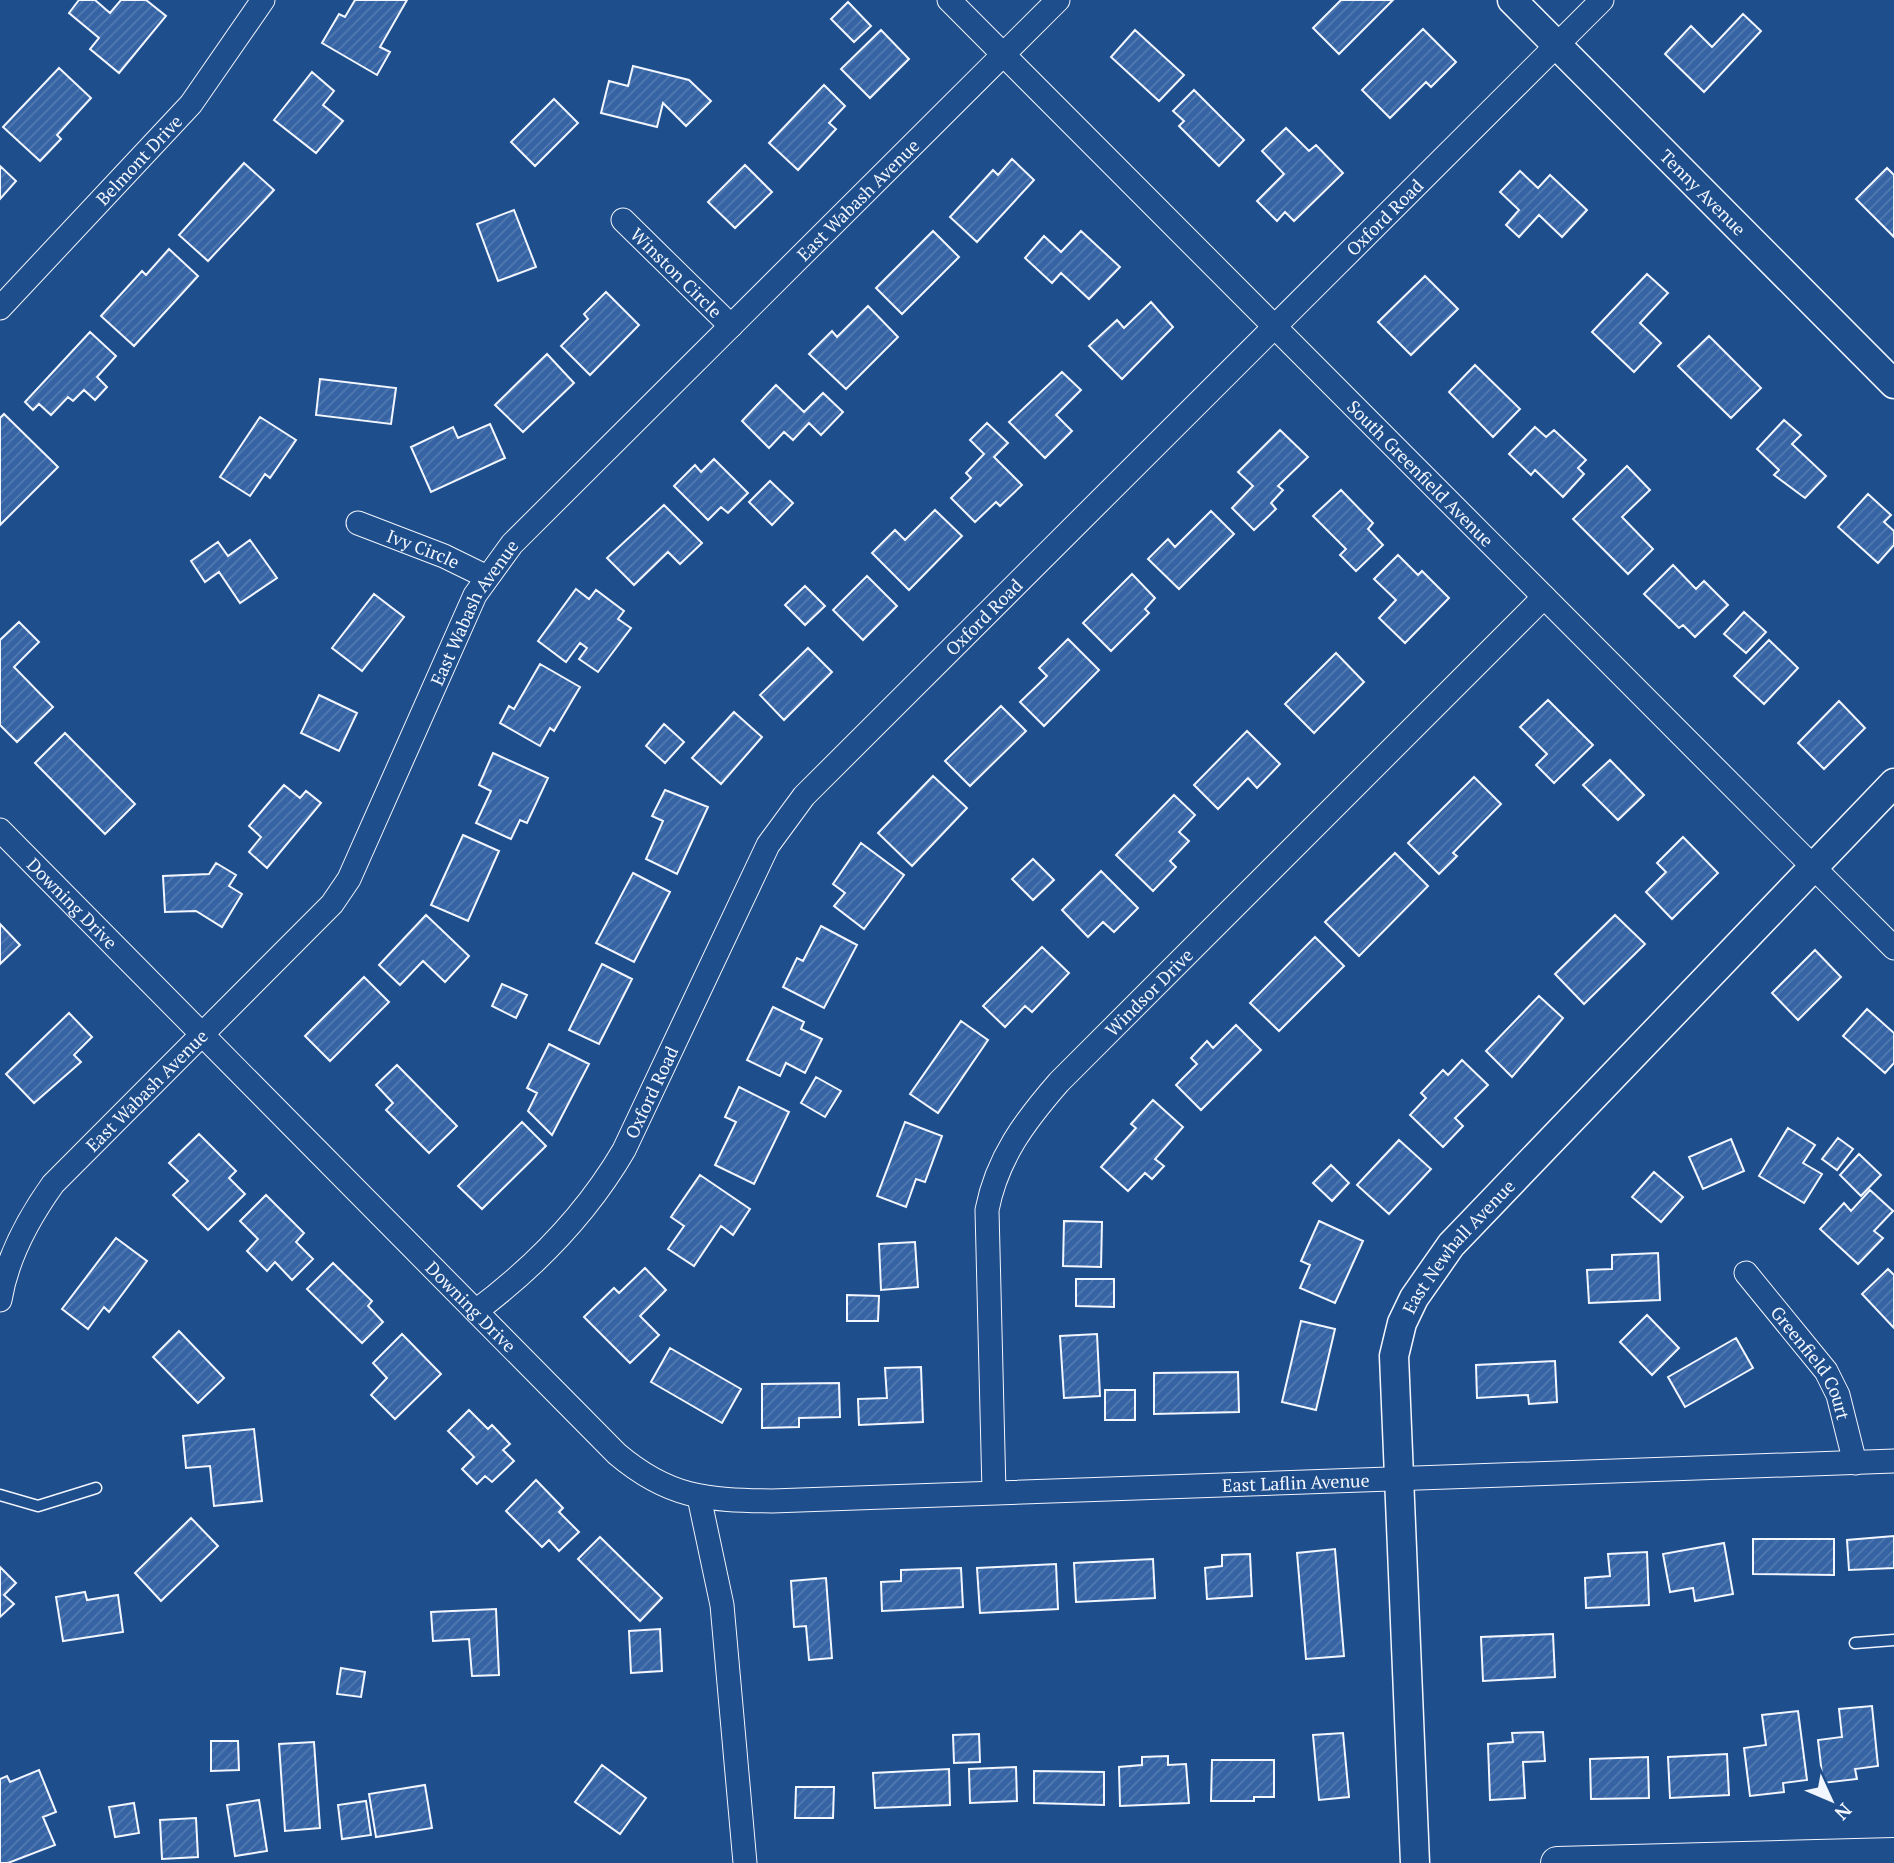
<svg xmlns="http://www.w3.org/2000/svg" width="1894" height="1863" font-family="'PT Serif',serif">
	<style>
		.building { fill: url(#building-hatch); stroke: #f2f6ff; stroke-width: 2 }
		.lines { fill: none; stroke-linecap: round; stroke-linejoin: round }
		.service-casing { stroke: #f2f6ff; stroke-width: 13 }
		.minor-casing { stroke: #f2f6ff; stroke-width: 25 }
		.tertiary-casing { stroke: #f2f6ff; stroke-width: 31 }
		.secondary-casing { stroke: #f2f6ff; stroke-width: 34 }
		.service { stroke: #1f4e8c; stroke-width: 10 }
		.minor { stroke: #1f4e8c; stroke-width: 23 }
		.tertiary { stroke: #1f4e8c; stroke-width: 28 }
		.secondary { stroke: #1f4e8c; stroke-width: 32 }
		.labels { text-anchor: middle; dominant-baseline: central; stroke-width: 5; stroke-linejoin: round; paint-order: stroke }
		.street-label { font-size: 18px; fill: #f2f6ff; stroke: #1f4e8c }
	</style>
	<defs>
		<pattern id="building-hatch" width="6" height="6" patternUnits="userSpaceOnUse" patternTransform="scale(1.75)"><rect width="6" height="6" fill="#3563a3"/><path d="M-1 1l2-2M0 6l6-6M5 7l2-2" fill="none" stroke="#537ab1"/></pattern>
	</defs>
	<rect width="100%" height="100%" fill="#1f4e8c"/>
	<!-- building -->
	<path class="building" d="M79,0H95L110,13L121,0H146L166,16L119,73L90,49L99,38L69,13Z
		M355,0H407L380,47L390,52L377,75L322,43L339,14L345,17Z
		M1341,0H1393L1339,54L1313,28Z
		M848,2L871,26L854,42L831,19Z
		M1743,14L1761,31L1704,92L1665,54L1691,26L1712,47Z
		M1423,29L1456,62L1431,87L1426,82L1390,118L1362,90Z
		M881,30L909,59L870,98L841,69Z
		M1135,30L1184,75L1159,101L1111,57Z
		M633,66L689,80L711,101L686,126L663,103L657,127L601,113L609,81L628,86Z
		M59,68L91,98L57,135L61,139L40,161L3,127Z
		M312,72L334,91L323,105L343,121L316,153L274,120Z
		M824,85L845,106L829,123L836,129L798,170L769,143Z
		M1194,90L1244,140L1219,166L1179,126L1184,121L1173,111Z
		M554,99L578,123L535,166L511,142Z
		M1286,128L1309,151L1316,145L1343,173L1294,221L1285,212L1277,221L1257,201L1284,174L1262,151Z
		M1012,159L1034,180L977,242L950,217L993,170L998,175Z
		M244,163L274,190L208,261L179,235Z
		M745,165L772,192L735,228L708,202Z
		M0,166L16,181L0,199Z
		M1887,168L1894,175V237L1856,199Z
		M1520,171L1538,188L1550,175L1587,210L1562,237L1539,215L1519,237L1506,225L1519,210L1500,192Z
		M514,210L536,267L498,281L477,224Z
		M933,231L959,257L902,314L876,288Z
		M1081,231L1120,267L1089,299L1061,273L1052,283L1025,258L1044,236L1061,252Z
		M169,249L198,276L134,346L101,316L142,271L146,275Z
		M1647,274L1668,293L1640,323L1661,343L1634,372L1592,332Z
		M1425,276L1458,309L1411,355L1378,322Z
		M606,292L639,325L590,375L561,346L588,319L584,314Z
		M1151,302L1173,327L1122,379L1089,346L1117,320L1124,328Z
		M868,306L898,337L846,389L809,354L832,331L837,337Z
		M90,332L116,356L97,377L107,387L95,400L84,390L73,401L68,397L51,415L39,404L33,410L25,402Z
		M1709,336L1761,388L1731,418L1678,366Z
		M547,354L574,383L523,432L495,405Z
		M1475,365L1520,409L1493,437L1449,392Z
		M1062,372L1081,390L1056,415L1072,431L1045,458L1009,422Z
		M320,379L396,388L391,424L316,415Z
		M776,385L804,412L823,393L843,412L821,435L809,423L793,440L784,432L769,448L742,421Z
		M4,414L58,467L0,525V418Z
		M260,417L296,440L270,478L265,474L250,496L220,477Z
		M1784,420L1801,435L1792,444L1826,476L1805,498L1774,475L1779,470L1757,449Z
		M987,423L1008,443L994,457L1022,485L1000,506L996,502L975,522L951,498L971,478L966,473L984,454L970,440Z
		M490,424L505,458L431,492L411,447L453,427L458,438Z
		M1535,427L1546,437L1554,430L1586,460L1578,468L1584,474L1563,497L1535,470L1531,475L1509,454Z
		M1280,430L1308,457L1278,486L1283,490L1271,503L1276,509L1254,530L1232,508L1253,486L1238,472Z
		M714,459L748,493L728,513L721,507L708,520L674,486L695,465L701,472Z
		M1627,466L1650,490L1622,517L1653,549L1628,574L1573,519Z
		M770,481L793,503L772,525L749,502Z
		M1341,490L1373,523L1368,529L1383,545L1356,571L1340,555L1346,549L1313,516Z
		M1868,494L1891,515L1884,522L1894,531V545L1878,563L1838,527Z
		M664,505L702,543L680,564L668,552L634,585L607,558Z
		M935,510L962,536L909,590L872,553L895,530L905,540Z
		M1211,511L1234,534L1179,589L1148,559L1168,539L1175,547Z
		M250,540L277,578L240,603L219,572L205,582L191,561L218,542L228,556Z
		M1398,555L1418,575L1422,571L1449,598L1405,643L1379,618L1396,600L1374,579Z
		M1673,565L1696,589L1704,581L1728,605L1695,637L1683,625L1679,628L1644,594Z
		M1132,574L1155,598L1145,609L1149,613L1111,651L1083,623Z
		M867,576L897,606L863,640L833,610Z
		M805,586L825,606L805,625L785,605Z
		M576,589L589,599L596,590L624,611L618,619L631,628L598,672L579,659L587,648L580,643L566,662L538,641Z
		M374,594L404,617L362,671L332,648Z
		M1744,612L1766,632L1746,653L1724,634Z
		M19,622L39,642L14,667L53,707L17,742L0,725V640Z
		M1068,639L1099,670L1044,726L1020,702L1047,676L1039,668Z
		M1769,640L1798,668L1764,704L1734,676Z
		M808,648L832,672L784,720L760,695Z
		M1336,653L1364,682L1314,733L1285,704Z
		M540,664L580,687L554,731L550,728L540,746L500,723L509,706L514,709Z
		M319,695L357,713L339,751L301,733Z
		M1548,700L1593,745L1554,783L1536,765L1547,754L1520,727Z
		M1839,701L1865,728L1824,769L1798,743Z
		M1001,706L1026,731L970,786L945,761Z
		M734,712L762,737L721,784L692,758Z
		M664,724L684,742L665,763L646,746Z
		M1247,731L1280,764L1257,788L1248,778L1218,809L1194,785Z
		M65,733L135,804L105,834L35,763Z
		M493,753L548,778L527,823L520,820L511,839L476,823L491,791L479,785Z
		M1610,760L1644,795L1618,820L1583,785Z
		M933,776L967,808L912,866L878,833Z
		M1474,777L1501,804L1453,853L1457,856L1439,874L1408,843Z
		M284,785L300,798L306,791L321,803L267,868L249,852L261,837L249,826Z
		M665,790L708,807L677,874L646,859L663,821L652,816Z
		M1174,795L1195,815L1179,832L1189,841L1170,861L1176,867L1153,891L1116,855Z
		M463,835L499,851L468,921L431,905Z
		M1683,837L1718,873L1672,919L1646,892L1666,872L1657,863Z
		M861,843L904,875L864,929L834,906L845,893L833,884Z
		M1395,853L1428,886L1359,956L1325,922Z
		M1033,859L1054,880L1033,900L1012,879Z
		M216,863L236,875L229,886L242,894L222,927L196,911L165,912L163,876L209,874Z
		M1101,871L1138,908L1114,932L1103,922L1088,937L1062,910Z
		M633,873L670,892L634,962L596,943Z
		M426,915L469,956L445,982L423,961L400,985L379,965Z
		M1615,915L1645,944L1584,1004L1555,974Z
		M0,924L20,945L0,964Z
		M821,926L857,945L824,1008L783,987L797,958L803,961Z
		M1315,937L1344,966L1279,1031L1250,1003Z
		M1042,947L1069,973L1032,1012L1025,1006L1005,1027L983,1006Z
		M1815,950L1841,977L1798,1020L1772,993Z
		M602,964L632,979L599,1044L569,1030Z
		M364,977L389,1002L330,1061L305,1036Z
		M502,984L527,995L516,1018L492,1006Z
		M1539,996L1563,1018L1512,1077L1486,1051Z
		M773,1007L804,1022L801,1029L822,1039L805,1073L786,1063L780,1076L747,1060Z
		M1867,1009L1894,1033V1063L1885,1073L1843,1036Z
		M69,1013L92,1037L74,1055L81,1062L34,1103L6,1074Z
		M961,1021L988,1040L938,1113L910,1094Z
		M1236,1025L1261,1050L1201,1110L1176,1085L1197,1064L1191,1058L1207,1041L1213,1048Z
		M549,1044L589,1064L552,1135L528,1111L537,1093L527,1088Z
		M1462,1060L1488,1085L1455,1118L1463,1126L1443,1147L1410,1115L1426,1098L1421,1093L1443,1070L1448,1075Z
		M397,1065L457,1126L429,1153L386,1110L393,1103L376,1085Z
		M816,1077L841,1091L825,1117L801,1103Z
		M739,1087L789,1112L754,1184L715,1165L736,1122L725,1117Z
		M1153,1100L1183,1127L1155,1159L1164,1166L1152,1179L1145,1173L1128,1191L1101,1167L1136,1128L1131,1124Z
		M522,1122L546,1146L482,1209L458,1186Z
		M905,1122L942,1136L925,1182L916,1179L906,1207L877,1196Z
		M1788,1128L1815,1145L1803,1163L1822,1174L1804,1203L1759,1176Z
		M199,1134L236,1171L229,1178L245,1194L208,1230L173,1195L188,1181L169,1163Z
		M1838,1138L1853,1149L1837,1170L1822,1159Z
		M1731,1139L1744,1171L1703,1189L1689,1157Z
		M1399,1140L1431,1169L1389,1214L1357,1185Z
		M1859,1154L1881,1175L1861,1196L1840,1175Z
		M1331,1165L1349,1183L1332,1201L1313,1183Z
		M1654,1172L1683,1197L1661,1222L1632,1197Z
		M700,1175L750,1209L733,1235L721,1226L694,1266L668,1249L684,1226L671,1217Z
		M1870,1190L1893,1211L1874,1231L1883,1238L1858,1264L1820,1229L1844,1203L1851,1211Z
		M266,1195L304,1233L296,1242L313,1259L292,1280L275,1262L267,1271L247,1251L258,1239L240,1221Z
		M1064,1221L1102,1222L1101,1267L1063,1266Z
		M1319,1221L1363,1241L1335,1303L1300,1288L1310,1265L1301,1261Z
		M116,1238L147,1261L109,1312L104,1307L88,1329L62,1309Z
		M915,1242L918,1287L881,1290L879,1244Z
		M1658,1253L1660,1300L1589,1303L1587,1270L1612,1269V1255Z
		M333,1263L372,1301L368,1306L383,1322L362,1343L307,1289Z
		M645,1268L666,1290L640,1316L659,1335L630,1363L584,1317L614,1288L619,1293Z
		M1888,1269L1894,1275V1328L1862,1294Z
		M1076,1279H1114V1307L1076,1306Z
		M847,1295L879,1296L878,1321H847Z
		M1647,1315L1679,1348L1652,1375L1620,1342Z
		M1301,1321L1335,1329L1316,1410L1282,1402Z
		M179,1331L224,1378L198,1403L153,1357Z
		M402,1334L441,1374L395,1419L371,1395L387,1378L373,1363Z
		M1097,1334L1100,1396L1064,1398L1060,1336Z
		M1736,1338L1753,1368L1685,1407L1668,1377Z
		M670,1348L741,1389L722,1423L651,1382Z
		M1555,1361L1557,1402L1529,1404L1528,1395L1477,1398L1476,1365Z
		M921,1367L923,1422L859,1425L858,1399L887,1398L885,1368Z
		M1238,1372L1239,1412L1154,1414V1373Z
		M839,1383L840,1417L799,1418V1427L762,1428V1384Z
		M1105,1390H1135V1420H1105Z
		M469,1410L488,1429L492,1425L510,1444L503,1450L514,1461L492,1482L485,1476L477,1484L462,1469L474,1457L448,1431Z
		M254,1429L262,1501L214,1506L210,1466L186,1468L183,1436Z
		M536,1480L563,1508L559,1512L579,1532L559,1551L549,1540L542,1547L506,1511Z
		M191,1518L218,1546L161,1601L135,1573Z
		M1894,1536V1568L1849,1570L1847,1540Z
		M600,1537L662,1598L640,1621L578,1559Z
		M1753,1539H1834V1575L1753,1574Z
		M1724,1543L1733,1594L1695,1601L1693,1588L1670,1592L1663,1554Z
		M1335,1549L1344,1656L1306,1659L1297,1553Z
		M1647,1552L1649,1605L1586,1608L1585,1578L1610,1576L1608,1554Z
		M1250,1554L1252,1596L1207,1599L1205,1568L1222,1566V1555Z
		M1153,1559L1155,1598L1076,1602L1074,1563Z
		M1056,1564L1058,1609L980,1613L977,1568Z
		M0,1567L16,1583L4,1595L14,1604L0,1617Z
		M961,1568L963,1607L882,1611L881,1582L901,1581V1570Z
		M826,1578L832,1658L809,1660L806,1626L794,1627L791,1581Z
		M85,1592L87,1600L118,1595L123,1632L63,1641L56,1597Z
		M496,1609L499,1675L472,1676L469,1639L433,1641L431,1612Z
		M660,1629L662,1671L631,1673L629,1631Z
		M1553,1634L1555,1677L1483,1681L1481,1637Z
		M341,1668L365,1672L361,1697L337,1694Z
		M1872,1706L1878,1766L1855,1769L1857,1779L1823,1783L1818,1740L1842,1737L1839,1709Z
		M1798,1711L1807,1780L1783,1783L1784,1792L1750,1796L1744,1748L1766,1745L1762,1715Z
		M1543,1732L1545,1761L1523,1762L1525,1798L1490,1800L1488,1744L1513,1742L1512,1733Z
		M1343,1733L1349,1797L1319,1800L1313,1735Z
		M979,1734L980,1762L954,1763L953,1735Z
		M211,1741H238L239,1770L211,1771Z
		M314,1742L320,1828L285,1831L279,1744Z
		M1727,1754L1729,1795L1670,1798L1668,1757Z
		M1168,1756V1765L1186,1764L1189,1803L1120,1806L1119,1767L1142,1765V1757Z
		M1648,1757L1649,1798L1591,1799L1590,1759Z
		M1212,1760H1274V1797H1254V1801H1211Z
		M602,1765L646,1798L620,1834L575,1802Z
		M1016,1767L1017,1801L970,1803L969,1769Z
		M949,1769L950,1805L875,1808L873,1773Z
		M39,1770L56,1812L43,1817L55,1845L8,1863H0V1779L7,1776L10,1782Z
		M1034,1771L1104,1772V1805L1034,1803Z
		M425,1785L432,1828L376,1837L369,1794Z
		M796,1787H834L833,1818H795Z
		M259,1800L267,1851L235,1856L227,1805Z
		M366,1801L371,1835L342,1839L338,1805Z
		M134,1803L139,1833L115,1837L109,1807Z
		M196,1818L198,1857L162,1859L160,1820Z"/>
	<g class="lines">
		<defs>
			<path id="service" d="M0,1495L38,1506L96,1488
				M1855,1643L1894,1640"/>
			<g id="minor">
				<path id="s1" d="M949,0L1894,948"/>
				<path id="s2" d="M623,220L731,326"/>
				<path id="s3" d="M0,308L191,104L263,0"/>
				<path id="s4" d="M358,523L444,556L487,577"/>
				<path id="s5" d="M0,830L617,1454C669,1498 706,1500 772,1501L1894,1461"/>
				<path id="s6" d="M1746,1273L1826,1371L1838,1395L1855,1463"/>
				<path id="s7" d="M0,1300C7,1257 28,1219 53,1184L332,904L349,879L475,595L512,544L1058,0"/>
				<path id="s8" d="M476,1311C536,1266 586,1215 624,1150L768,845L804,796L1602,0"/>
				<path id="s9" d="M994,1492L987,1210C997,1158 1025,1121 1059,1082L1544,597"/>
				<path d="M699,1497L722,1605L745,1863"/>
			</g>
			<g id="tertiary">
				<path id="s10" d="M1512,0L1894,384"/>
				<path id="s11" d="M1415,1863L1394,1356L1402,1323L1414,1298L1451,1245L1894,783"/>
			</g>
			<path id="secondary" d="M1557,1863L1894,1854"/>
		</defs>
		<!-- service casing -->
		<use href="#service" class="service-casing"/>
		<!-- minor casing -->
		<use href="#minor" class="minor-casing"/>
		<!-- tertiary casing -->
		<use href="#tertiary" class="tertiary-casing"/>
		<!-- secondary casing -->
		<use href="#secondary" class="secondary-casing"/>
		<!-- service -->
		<use href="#service" class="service"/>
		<!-- minor -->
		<use href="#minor" class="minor"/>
		<!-- tertiary -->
		<use href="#tertiary" class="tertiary"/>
		<!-- secondary -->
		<use href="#secondary" class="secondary"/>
	</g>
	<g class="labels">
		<!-- street labels -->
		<g class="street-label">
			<text stroke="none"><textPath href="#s3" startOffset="203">Belmont Drive</textPath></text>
			<text stroke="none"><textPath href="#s10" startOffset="271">Tenny Avenue</textPath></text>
			<text stroke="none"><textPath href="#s7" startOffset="1416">East Wabash Avenue</textPath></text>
			<text stroke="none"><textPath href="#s8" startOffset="1438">Oxford Road</textPath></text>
			<text stroke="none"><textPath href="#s2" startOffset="75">Winston Circle</textPath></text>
			<text stroke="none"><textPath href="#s1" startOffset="668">South Greenfield Avenue</textPath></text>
			<text stroke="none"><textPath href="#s4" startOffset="70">Ivy Circle</textPath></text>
			<text stroke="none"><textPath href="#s7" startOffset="849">East Wabash Avenue</textPath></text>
			<text stroke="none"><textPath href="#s8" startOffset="872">Oxford Road</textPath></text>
			<text stroke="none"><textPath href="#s5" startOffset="103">Downing Drive</textPath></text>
			<text stroke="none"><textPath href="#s9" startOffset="558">Windsor Drive</textPath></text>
			<text stroke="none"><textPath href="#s7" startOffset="261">East Wabash Avenue</textPath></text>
			<text stroke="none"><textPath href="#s8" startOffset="284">Oxford Road</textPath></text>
			<text stroke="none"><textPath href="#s11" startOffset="637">East Newhall Avenue</textPath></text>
			<text stroke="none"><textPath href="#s5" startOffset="670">Downing Drive</textPath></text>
			<text stroke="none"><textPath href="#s6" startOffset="112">Greenfield Court</textPath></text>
			<text stroke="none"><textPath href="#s5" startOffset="1568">East Laflin Avenue</textPath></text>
		</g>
	</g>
	<!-- north arrow -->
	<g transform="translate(1831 1800) rotate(134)" stroke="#1f4e8c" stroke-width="5" paint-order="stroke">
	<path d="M0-5L12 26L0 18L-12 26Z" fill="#f2f6ff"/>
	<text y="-10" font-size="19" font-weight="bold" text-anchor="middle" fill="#f2f6ff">N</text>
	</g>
</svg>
